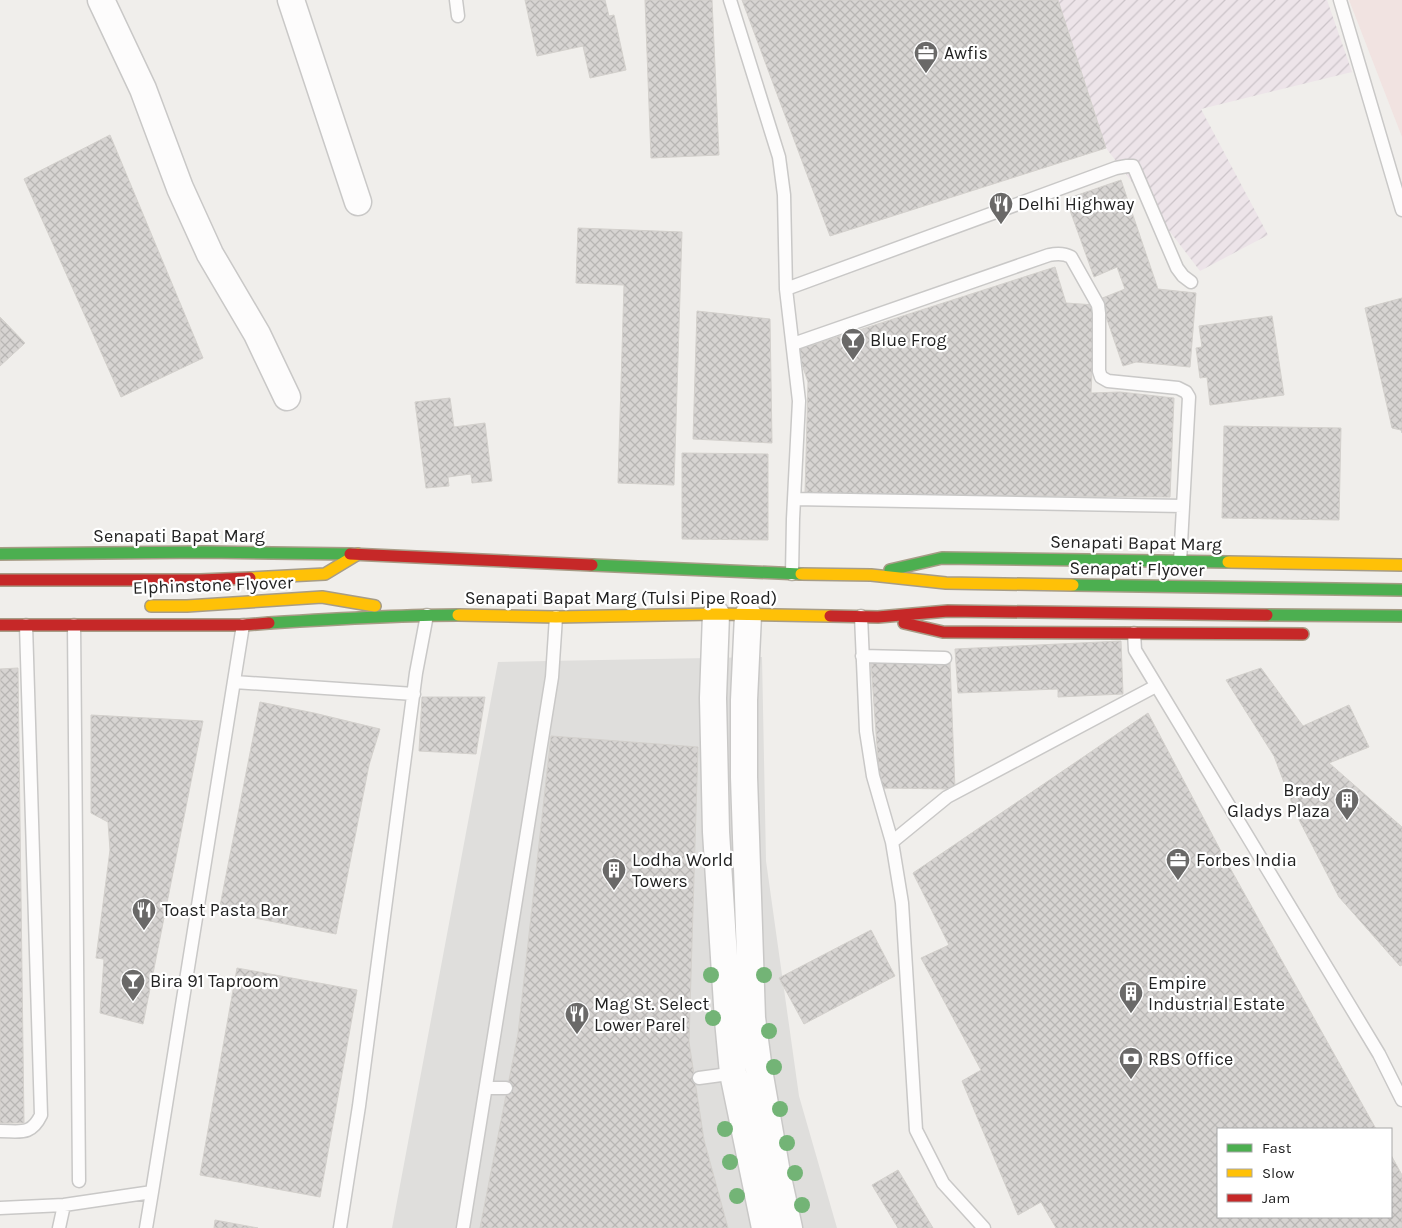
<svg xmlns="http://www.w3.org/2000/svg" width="1402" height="1228" font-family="Karla,sans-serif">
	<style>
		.residential { fill: #dfdedc }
		.commercial { fill: #f1e3e1 }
		.industrial { fill: url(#industrial-furrows) }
		.building { fill: url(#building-cross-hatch); stroke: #d3d0cc }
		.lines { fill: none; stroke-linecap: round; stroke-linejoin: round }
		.lane-casing { stroke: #c9c8c7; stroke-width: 15 }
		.street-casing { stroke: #c9c8c7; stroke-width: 29 }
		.fast-casing { stroke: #a79c86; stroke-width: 14 }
		.slow-casing { stroke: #a79c86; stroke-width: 14 }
		.jam-casing { stroke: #a79c86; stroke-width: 14 }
		.lane { stroke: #fdfcfc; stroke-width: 12 }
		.street { stroke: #fdfcfc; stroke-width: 26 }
		.fast { stroke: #4caf50; stroke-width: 11 }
		.slow { stroke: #ffc107; stroke-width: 11 }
		.jam { stroke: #c62828; stroke-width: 11 }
		.tree { fill: #73b476 }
		.labels { text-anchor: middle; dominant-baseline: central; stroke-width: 4.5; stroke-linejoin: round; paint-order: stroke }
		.poi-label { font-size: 18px; fill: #222; stroke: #fff; text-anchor: start }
		.street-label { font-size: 18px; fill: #222; stroke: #fff }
	</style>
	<defs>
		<pattern id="industrial-furrows" width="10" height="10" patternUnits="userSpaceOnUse" patternTransform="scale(1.25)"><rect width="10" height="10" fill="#ede4e9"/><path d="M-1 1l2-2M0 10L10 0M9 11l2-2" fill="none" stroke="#cbc3c8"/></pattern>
		<pattern id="building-cross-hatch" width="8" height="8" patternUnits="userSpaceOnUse" patternTransform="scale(1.25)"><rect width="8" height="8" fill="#d7d4d2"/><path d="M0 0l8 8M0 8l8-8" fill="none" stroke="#b8b6b4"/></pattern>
	</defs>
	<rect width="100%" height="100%" fill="#f0eeeb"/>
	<!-- residential -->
	<path class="residential" d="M762,657L766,861L799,1096L837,1228H392L498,662Z"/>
	<!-- commercial -->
	<path class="commercial" d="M1349,0H1402V137Z"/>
	<!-- industrial -->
	<path class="industrial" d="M742,0H1327L1352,72L1201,109L1268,235L1200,271L1106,148L830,236Z"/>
	<!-- building -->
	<path class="building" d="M525,0H605L609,16L614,15L626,70L590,78L583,46L537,56Z
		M645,0H712L719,155L651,158Z
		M742,0H1058L1106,148L830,236Z
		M110,135L203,358L121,397L24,179Z
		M1121,180L1158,289L1196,293L1190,367L1136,362L1123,366L1100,299L1125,289L1117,267L1094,277L1066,199Z
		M578,228L682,232L674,485L618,483L624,285L576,283Z
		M1055,267L1066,303L1095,305L1091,393L1120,392L1174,398L1170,497L805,494L808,382L797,350Z
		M1402,298V433L1401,430L1392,428L1365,308Z
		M697,311L770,319L772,443L693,439Z
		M1272,316L1284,395L1210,405L1207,377L1200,378L1196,348L1202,347L1199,326Z
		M0,317L25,343L0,366Z
		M450,398L454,427L485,423L492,481L472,483L471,474L448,477L449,486L426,488L415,402Z
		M1224,426L1341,428L1339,520L1222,518Z
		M682,453L768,454V540L682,539Z
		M1121,641L1123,694L1058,697V689L958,693L955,649Z
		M871,663H950L955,789L880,788Z
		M18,668L24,1123H0V669Z
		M1261,668L1303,726L1349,705L1369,747L1329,763L1402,827V965L1400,966L1339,897L1296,814L1274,756L1226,680Z
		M422,697H485L476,754L419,751Z
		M260,702L314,713L380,729L369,765L336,934L219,911Z
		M1148,713L1225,859L1376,1129H1218V1217H1391V1155L1402,1175V1228H1056L1041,1202L1018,1215L962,1081L981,1070L921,958L949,945L913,873Z
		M91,715L203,721L143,1024L100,1013L104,959L96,958L110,850L108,822L91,813Z
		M551,736L698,747L689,1042L704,1140L728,1228H480L518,1034Z
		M871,930L895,976L804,1024L779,978Z
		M237,968L357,990L320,1197L200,1175Z
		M898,1170L933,1228H898L872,1185Z
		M215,1220L258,1228H214Z"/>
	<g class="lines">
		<defs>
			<path id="lane" d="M456,0L458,16
				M730,0L779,157L784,195L786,289L799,401L793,519L792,574
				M1340,0L1402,210
				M786,289L1116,168L1127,166H1133L1135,170L1177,268L1183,276L1191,282
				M793,344L1049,255C1058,253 1064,253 1071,257L1098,305L1099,313V371L1101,377L1108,381L1178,388L1186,392L1189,397L1180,562
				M794,499L1183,506
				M861,616L866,731L873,776L892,842
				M74,625L79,1181
				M1134,633L1135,650L1379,1054L1402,1100
				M862,656L945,658
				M234,682L414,694
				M699,1078L736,1073
				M486,1088H506
				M0,1131C20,1131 31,1136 41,1115L26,625
				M0,1208L64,1205L152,1192L243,625
				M59,1228L64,1205
				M146,1228L152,1192
				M340,1228L359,1106L416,673L427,615
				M463,1228L552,677L556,617
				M984,1228L943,1183L916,1130L902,903L892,842L947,797L1156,686"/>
			<path id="street" d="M101,0L143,89L180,188L210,254L257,334L287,397
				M291,0L358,202
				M716,614L713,698L716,832L728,1020L733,1073L765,1228
				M748,615L744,700V777L752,1018L759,1070L777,1173L789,1228"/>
			<path id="fast" d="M0,554L205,552L350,554
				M592,565L801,574
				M890,570L942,558L1228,562
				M1073,585L1402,590
				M1267,615L1402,616
				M269,623C332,619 395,615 458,615"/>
			<path id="slow" d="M1228,562L1402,565
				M801,574L871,575L946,583L1073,585
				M250,578L325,574L358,554
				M151,606H187L322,597L375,606
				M458,615L556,617L716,614L830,616"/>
			<path id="jam" d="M350,554L592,565
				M0,580H200L250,578
				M830,616L878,617L948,611L1267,615
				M904,623L943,632L1303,634
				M0,625H243L269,623"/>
		</defs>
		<!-- lane casing -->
		<use href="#lane" class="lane-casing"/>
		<!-- street casing -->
		<use href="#street" class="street-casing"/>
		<!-- fast casing -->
		<use href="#fast" class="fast-casing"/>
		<!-- slow casing -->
		<use href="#slow" class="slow-casing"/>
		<!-- jam casing -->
		<use href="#jam" class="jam-casing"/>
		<!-- lane -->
		<use href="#lane" class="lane"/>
		<!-- street -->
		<use href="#street" class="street"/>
		<!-- fast -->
		<use href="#fast" class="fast"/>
		<!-- slow -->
		<use href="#slow" class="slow"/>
		<!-- jam -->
		<use href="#jam" class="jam"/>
	</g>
	<!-- trees -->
	<g class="tree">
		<circle cx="711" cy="975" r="8"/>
		<circle cx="764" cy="975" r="8"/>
		<circle cx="713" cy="1018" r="8"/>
		<circle cx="769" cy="1031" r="8"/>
		<circle cx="774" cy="1067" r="8"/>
		<circle cx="780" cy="1109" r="8"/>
		<circle cx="725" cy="1129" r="8"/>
		<circle cx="787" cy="1143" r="8"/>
		<circle cx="730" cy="1162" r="8"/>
		<circle cx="795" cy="1173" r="8"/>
		<circle cx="737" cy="1196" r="8"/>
		<circle cx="802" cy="1205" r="8"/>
	</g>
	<!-- icons -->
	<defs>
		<symbol id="office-pin" viewBox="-11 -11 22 30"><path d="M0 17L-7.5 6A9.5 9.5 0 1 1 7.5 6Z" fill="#6a6968" stroke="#fff"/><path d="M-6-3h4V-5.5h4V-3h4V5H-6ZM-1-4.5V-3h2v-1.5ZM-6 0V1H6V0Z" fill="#fff"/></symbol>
		<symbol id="restaurant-pin" viewBox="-11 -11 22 30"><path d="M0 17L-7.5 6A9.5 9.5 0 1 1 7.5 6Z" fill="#6a6968" stroke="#fff"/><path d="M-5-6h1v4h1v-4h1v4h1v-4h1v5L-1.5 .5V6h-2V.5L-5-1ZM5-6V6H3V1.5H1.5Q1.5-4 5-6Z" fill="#fff"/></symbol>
		<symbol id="bar-pin" viewBox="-11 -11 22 30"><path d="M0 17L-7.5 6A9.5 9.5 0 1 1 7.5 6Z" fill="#6a6968" stroke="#fff"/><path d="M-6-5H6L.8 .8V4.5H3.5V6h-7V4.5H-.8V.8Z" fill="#fff"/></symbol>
		<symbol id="building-pin" viewBox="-11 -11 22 30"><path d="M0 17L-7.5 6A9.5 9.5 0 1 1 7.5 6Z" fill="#6a6968" stroke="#fff"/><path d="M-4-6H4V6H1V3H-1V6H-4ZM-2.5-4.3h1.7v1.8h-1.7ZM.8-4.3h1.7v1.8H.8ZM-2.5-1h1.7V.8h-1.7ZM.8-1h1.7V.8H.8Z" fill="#fff"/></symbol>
		<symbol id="bank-pin" viewBox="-11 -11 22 30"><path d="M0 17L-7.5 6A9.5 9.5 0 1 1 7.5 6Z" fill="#6a6968" stroke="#fff"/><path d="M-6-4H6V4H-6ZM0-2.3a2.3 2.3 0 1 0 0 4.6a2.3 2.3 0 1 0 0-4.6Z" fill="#fff"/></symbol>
	</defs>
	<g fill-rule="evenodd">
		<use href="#office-pin" x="912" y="39" width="28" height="38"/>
		<use href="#restaurant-pin" x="987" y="190" width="28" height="38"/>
		<use href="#bar-pin" x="839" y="326" width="28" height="38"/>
		<use href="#building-pin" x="1333" y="786" width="28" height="38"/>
		<use href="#office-pin" x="1164" y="846" width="28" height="38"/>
		<use href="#building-pin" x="600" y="856" width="28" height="38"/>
		<use href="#restaurant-pin" x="130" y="896" width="28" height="38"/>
		<use href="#bar-pin" x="119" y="967" width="28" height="38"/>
		<use href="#building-pin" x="1117" y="979" width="28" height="38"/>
		<use href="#restaurant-pin" x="563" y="1000" width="28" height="38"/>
		<use href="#bank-pin" x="1117" y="1045" width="28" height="38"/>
	</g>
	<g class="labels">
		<!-- poi labels -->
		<g class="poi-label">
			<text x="944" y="53">Awfis</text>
			<text x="1018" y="204">Delhi Highway</text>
			<text x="870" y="340">Blue Frog</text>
			<text x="1330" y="790" text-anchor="end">Brady<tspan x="1330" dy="21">Gladys Plaza</tspan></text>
			<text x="632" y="860">Lodha World<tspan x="632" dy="21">Towers</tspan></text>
			<text x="1196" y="860">Forbes India</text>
			<text x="162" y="910">Toast Pasta Bar</text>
			<text x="150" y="981">Bira 91 Taproom</text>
			<text x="1148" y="983">Empire<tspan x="1148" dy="21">Industrial Estate</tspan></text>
			<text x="594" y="1004">Mag St. Select<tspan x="594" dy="21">Lower Parel</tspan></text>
			<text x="1148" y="1059">RBS Office</text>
		</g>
		<!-- street labels -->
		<g class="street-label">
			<text x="179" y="536">Senapati Bapat Marg</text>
			<text transform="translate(1136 543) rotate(1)">Senapati Bapat Marg</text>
			<text transform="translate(1137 569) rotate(1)">Senapati Flyover</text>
			<text transform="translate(213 585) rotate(-2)">Elphinstone Flyover</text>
			<text x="621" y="598">Senapati Bapat Marg (Tulsi Pipe Road)</text>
		</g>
	</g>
	<!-- legend -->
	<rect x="1217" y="1128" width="175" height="90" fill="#ffffff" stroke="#a7a7a7"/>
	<rect x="1227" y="1144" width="25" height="8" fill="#4caf50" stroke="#a7a7a7"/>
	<text x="1262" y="1153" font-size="15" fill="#222222">Fast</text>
	<rect x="1227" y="1169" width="25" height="8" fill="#ffc107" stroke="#a7a7a7"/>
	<text x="1262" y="1178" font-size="15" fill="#222222">Slow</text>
	<rect x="1227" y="1194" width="25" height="8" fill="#c62828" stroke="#a7a7a7"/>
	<text x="1262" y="1203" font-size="15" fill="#222222">Jam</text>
</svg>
